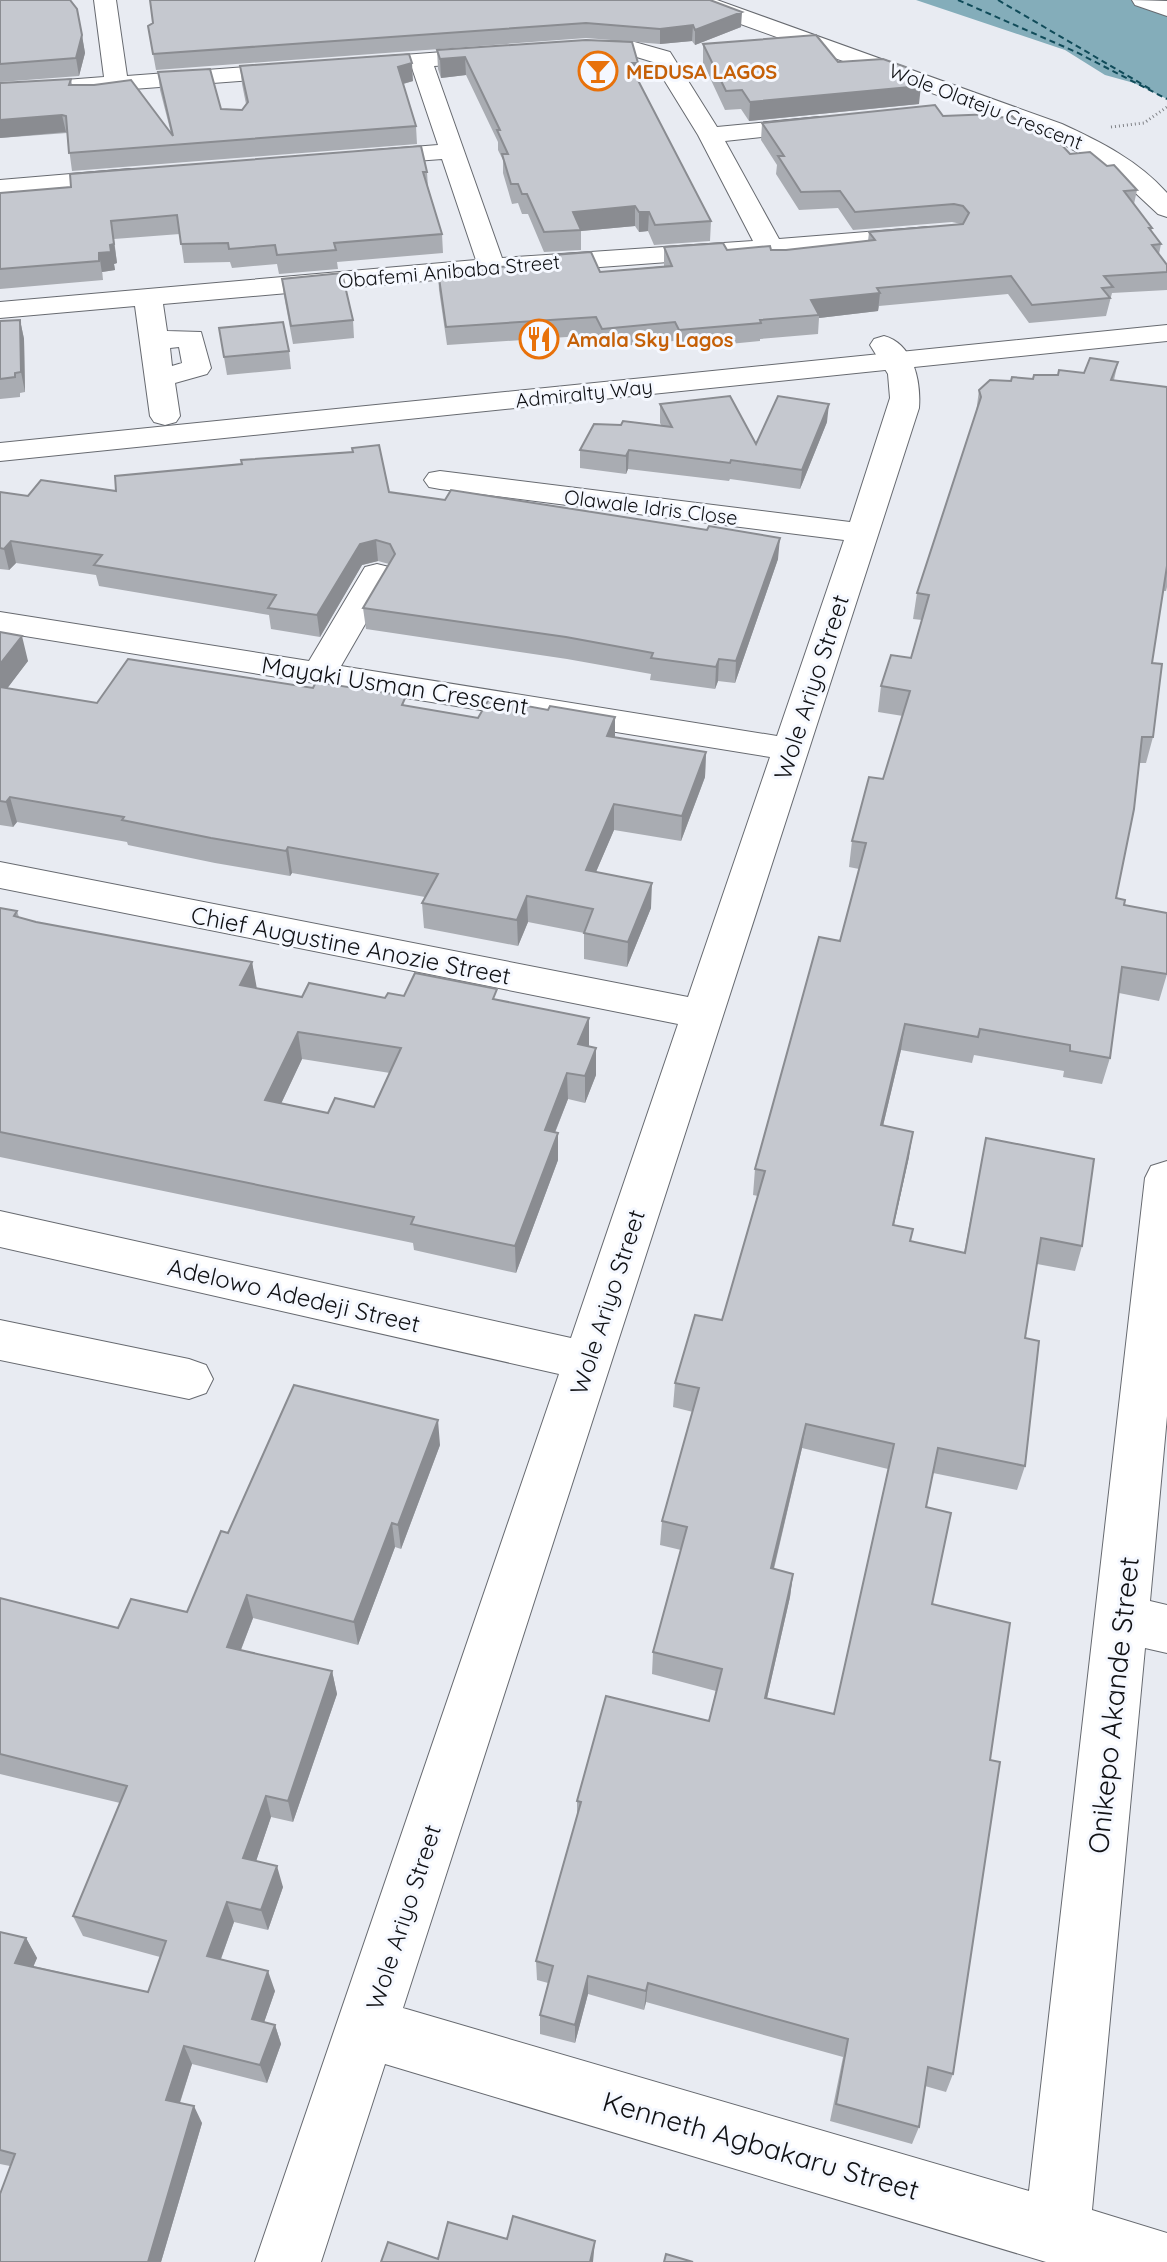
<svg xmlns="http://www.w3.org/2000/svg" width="1167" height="2262" font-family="Quicksand,sans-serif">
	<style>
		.water { fill: #84adba }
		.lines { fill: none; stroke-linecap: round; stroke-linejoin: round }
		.ferry { stroke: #104b59; stroke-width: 2; stroke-dasharray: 6 4; stroke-linecap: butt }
		.minor-casing { stroke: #676a70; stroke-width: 2 }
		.major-casing { stroke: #676a70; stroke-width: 2 }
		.path { stroke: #818388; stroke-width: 3; stroke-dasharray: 1 3; stroke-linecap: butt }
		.minor { fill: #fff; fill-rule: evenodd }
		.major { fill: #fff; fill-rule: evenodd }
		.wall { fill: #a9acb2; fill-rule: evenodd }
		.shaded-wall { fill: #8a8c91 }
		.building { fill: #c5c8cf; stroke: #8a8c91; stroke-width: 2; fill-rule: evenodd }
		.labels { text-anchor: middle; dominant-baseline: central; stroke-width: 6; stroke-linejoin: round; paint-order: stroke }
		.far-food-label { font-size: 20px; font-weight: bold; fill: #c56008; stroke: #f5f8ff; text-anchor: start }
		.far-street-label { font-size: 20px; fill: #101114; stroke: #f5f8ff }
		.street-label { font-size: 24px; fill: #101114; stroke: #f5f8ff }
		.near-street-label { font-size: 28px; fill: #101114; stroke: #f5f8ff }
	</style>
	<rect width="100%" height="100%" fill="#e8ebf2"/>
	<!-- water -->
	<path class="water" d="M916,0H1167V99L1134,83L1105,75L1065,50Z"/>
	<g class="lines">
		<!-- ferry -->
		<path class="ferry" d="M958,0L1076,52L1167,99
			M998,0L1152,90"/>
		<defs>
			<path id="minor" d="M94,0H116L127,76L496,48L504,50L507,55L504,60L496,62L434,66L502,258L753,241L698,135L653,62L630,55L565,54L562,49L565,44L573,42L631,41L670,52L717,127L819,117L828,119L831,124L828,129L819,131L725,141L779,239L929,227L938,229L942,235L938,241L929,243L492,275L163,304L167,331L201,332L211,368L207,374L175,383L180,416L176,422L165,425L154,422L150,416L135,306L0,318V302L476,260L442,159L362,165L353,163L350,158L353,153L362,151L438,145L412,68L0,99V85L104,77ZM179,347L182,363L172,366L170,348Z
				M685,0H717L1062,124C1101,142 1139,161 1167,193V217L1158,214L1114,173L1045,134L688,5Z
				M130,169L139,172L143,177L139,182L0,196V180Z
				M884,336C914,344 921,382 919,408L403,2008L1029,2191L1145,1178L1151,1166L1167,1161V1416L1150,1601L1167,1605V1653L1145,1648L1092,2210L1167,2233V2262H1046L385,2064L321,2262H255L559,1374L0,1247V1211L571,1338L678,1024L0,888V862L688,997L770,757L0,632V612L309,661L365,567L377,564L389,567L394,574L341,666L777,736L844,540L440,489L429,487L424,480L429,473L440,471L850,522L890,398L888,374L870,345L874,339Z
				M0,1320L189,1359L206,1365L213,1379L206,1393L189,1399L0,1360Z"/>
			<path id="major" d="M1132,0L1167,1V16L1135,5Z
				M1167,325V341L0,461V443Z"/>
		</defs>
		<!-- minor casing -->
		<use href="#minor" class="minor-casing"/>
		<!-- major casing -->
		<use href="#major" class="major-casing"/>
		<!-- path -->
		<path class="path" d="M1111,127L1144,123L1167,107"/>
		<!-- minor -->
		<use href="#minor" class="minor"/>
		<!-- major -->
		<use href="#major" class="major"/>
	</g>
	<!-- wall -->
	<path class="wall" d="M0,0L77,9L85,53L79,76L0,82Z
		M150,0L741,27L695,45L692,41L660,44L586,38L156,70L148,26L153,23Z
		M703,44L838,62L919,104L749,121L741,109L725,110L703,63Z
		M437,50L637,80L711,221L710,241L654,245L648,231L639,232L635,226L581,231V250L544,252L528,214H522L518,203L512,204L503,173V160L498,150V142L466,75L441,78L438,69Z
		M240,66L413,81L403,84L416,126L417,144L72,171L67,133L0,138L71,79L72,85L171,133L160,90L158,72L221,109L242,110L246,104L242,84Z
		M943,116L997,118L1043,130L1070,154L1137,190L1134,204L1152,228L1151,231L1161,244L1159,254L1167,265V290L1112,293L1106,316L1029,323L1008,294L879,306L878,311L819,318L818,334L760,339V341L678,349L674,341L602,348L596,335L447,345L439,290L438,271L553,263V255L600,272L664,266V247L727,250H786L868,241L869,232L961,224L952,222L853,230L838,208L799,210L776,174L777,165L761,140L762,123Z
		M427,172L428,187L442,234L443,253L337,262L338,269L279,274L277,264L232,268L230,262L184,263L180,234L114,239L117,263L114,264L115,270L102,272L103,280L0,289V193Z
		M282,279L353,320L354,338L293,344L284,296Z
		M20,320L24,339L25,392L20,393V397L0,399V321Z
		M219,328L289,351L291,369L227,375Z
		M1118,362L1114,380L1167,387V587L1166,591H1163L1152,663L1153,737L1146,763H1139L1116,898L1124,905L1167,974L1159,1001L1119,993L1110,1058L1102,1084L1063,1077L1064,1071L974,1055L972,1063L901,1050L883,1126L909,1157L894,1225L910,1242L964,1253L986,1138L1082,1246L1075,1271L1037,1264L1025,1338V1466L1017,1490L933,1473L926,1507L932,1604L990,1760L953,2074L946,2092L925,2086L919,2127L912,2144L830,2121L843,2057L646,2002L644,2010L588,1994L575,2043L540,2034V2015L548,1983L537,1980L536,1961L577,1815V1801L709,1721L716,1691L652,1674L653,1652L681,1550L660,1545L662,1521L693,1412L673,1407L675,1383L722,1320L758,1196L753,1195L755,1169L840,941L859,869L849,867L852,841L883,779L903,716L878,712L881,686L911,658L922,620L913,619L917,593L976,413L979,390L1011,381L1084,373ZM802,1448L888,1469L834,1714L767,1698L790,1597L793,1574L774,1569Z
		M660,404L756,444L827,422L800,489L730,479L729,481L628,469L626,474L580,468V450L662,426L660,423Z
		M116,491L389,492L778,559L735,683L718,681L715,689L650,680L651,674L567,659L366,629L363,608L389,564L378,561L362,565L320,637L271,629L269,615L99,586L96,575L16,563L9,570L0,569V492L28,496Z
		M0,632L28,661L7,688L97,703L407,706L478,718L548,710L615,717V737L706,752L705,777L681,841L614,830L596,872L651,908L627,967L584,959V933L528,922L518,946L424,928L422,903L425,897L292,873L290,876L215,863L128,845L127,842L17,822L13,827L0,825Z
		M0,908L17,911L19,917L36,922L252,962L256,988L302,997L385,998L404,996L498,1000L589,1045L596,1075L585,1103L568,1099L555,1133H558V1160L516,1273L414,1250L413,1243L0,1157ZM302,1059L390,1073L374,1107L328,1113L281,1104Z
		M440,1445L401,1549L395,1547L358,1645L253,1618L241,1650L332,1671L337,1694L293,1822L271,1817L256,1861L283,1887L268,1930L234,1922L221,1959L275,1991L264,2022L275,2025L281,2044L267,2083L192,2064L180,2103L202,2123L161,2262H0L10,2166L0,2164V1932L26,1938L37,1958L33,1966L148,1992L160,1957L83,1936L73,1916L120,1803L0,1774V1598L118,1628L187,1612L228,1533Z"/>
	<!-- shaded-wall -->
	<path class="shaded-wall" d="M742,12L741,27L695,45V30Z
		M693,25L692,41L660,44V29Z
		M82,35L85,53L79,76L76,58Z
		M465,57L466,75L441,78L440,59Z
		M412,63L413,81L399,85L398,67Z
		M629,63H638L637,81Z
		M921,86L919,104L749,121L750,102Z
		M62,115L66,132L0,138V120Z
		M635,206V226L581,231L573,212Z
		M639,212H649L648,231L639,232Z
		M111,221L117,263L114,264L115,270L102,272L103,280L99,253L110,245Z
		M880,293L878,311L819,318V315L811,300Z
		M20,320L24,339L25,392L21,372Z
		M829,404L827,422L800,489L802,470Z
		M629,450L628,469L626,474V456Z
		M780,538L778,559L735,683L736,661Z
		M376,540L378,561L362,565L320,637L317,615L360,544Z
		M11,541L16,563L9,570L4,549Z
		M22,636L28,661L0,698V664Z
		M719,659L718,681L715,689L716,667Z
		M615,717V742L607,736Z
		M706,752L705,777L681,841L682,816Z
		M10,797L17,822L13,827L6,802Z
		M614,804V830L586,895V870Z
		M288,847L292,873L290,876L286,851Z
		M652,883L651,908L627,967L628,942Z
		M527,896L528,922L518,946L517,920Z
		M252,962L257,989L240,985Z
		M589,1018V1045L578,1071V1044Z
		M905,1024L901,1050L877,1151L881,1125Z
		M298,1032L302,1059L270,1127L265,1100Z
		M596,1048V1075L585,1103V1076Z
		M567,1073L568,1099L545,1157V1130Z
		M913,1132L909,1157L888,1250L893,1225Z
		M558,1133V1160L516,1273L515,1246Z
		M438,1420L440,1445L401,1549L398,1525Z
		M806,1424L802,1448L768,1592L771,1568Z
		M392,1523L395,1547L358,1645L354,1622Z
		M793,1574L790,1597L762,1720L765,1698Z
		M247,1595L253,1618L233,1670L227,1647Z
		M332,1671L337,1694L293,1822L288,1801Z
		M266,1796L271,1817L250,1879L243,1858Z
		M277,1866L283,1887L268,1930L261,1910Z
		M227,1902L234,1922L215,1975L207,1956Z
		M26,1938L37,1958L27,1982L15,1963Z
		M268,1971L275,1991L259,2037L252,2019Z
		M588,1976V1994L575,2043V2025Z
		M648,1983L646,2002L644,2010L646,1991Z
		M275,2025L281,2044L267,2083L260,2065Z
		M184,2046L192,2064L175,2117L166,2100Z
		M194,2106L202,2123L161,2262H148Z
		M595,2241L593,2262H590Z"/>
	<!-- building -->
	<path class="building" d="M0,0H70L77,9L82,35L76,58L0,64Z
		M150,0H710L742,12L695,30L693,25L660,29L586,23L153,54L148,26L153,23Z
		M816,35L838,62L883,59L906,67L921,86L750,102L742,90L726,91L703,44Z
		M586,40L632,42L638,63H629L711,221L655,225L649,212H639L635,206L573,212L581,230L544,232L527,194H522L518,184H511L502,154H508L497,130H500L465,57L440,59L437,50Z
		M409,54L412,63L398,67L416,126L69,153L66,116L62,115L0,120V83L71,79L69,85H94L131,80L173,136L158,72L210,69L221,109L242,110L248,102L240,66Z
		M935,105L943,116L994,114L997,118L1012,116L1020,124L1036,122L1043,130H1048L1070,154L1090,152L1107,166L1114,165L1137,190L1124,191L1152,228H1149L1161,244L1152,245L1167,265V272L1104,276L1113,287L1102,288L1110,298L1032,305L1011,276L877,288L880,293L811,300L819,315L760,320L761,323L679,330L675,322L602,329L596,317L446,327L438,271L557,263L553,255L591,252L600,272L672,266L664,247L723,243L727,250L770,246L771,250H786L875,240L869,232L963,224L969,213L963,206L954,204L855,212L840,191L801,192L778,156H784L762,123Z
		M421,146L427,172H423L442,234L334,243L336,250L277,255L275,245L229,249L228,243L181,244L177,215L111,221L114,244L110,245L111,252L99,253V261L0,269V193L71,187L70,174Z
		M342,273L353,320L291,326L282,279Z
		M20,320L21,372L15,373V377L0,379V321Z
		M283,322L289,351L224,357L219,328Z
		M1090,358L1118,362L1111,380L1167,387V566L1152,663L1162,664L1153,737H1142L1134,809L1116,898L1125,900L1124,905L1167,913V974L1122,967L1110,1058L1070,1051V1045L980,1029L978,1037L905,1024L881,1125L913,1132L893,1225L913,1229L910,1241L965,1253L986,1138L1094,1159L1082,1246L1041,1238L1025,1338L1039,1341L1025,1466L938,1448L926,1507L951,1513L932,1604L1010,1623L990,1760L1000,1762L953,2074L928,2067L919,2127L836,2104L848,2039L648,1983L646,1991L588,1976L575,2025L540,2015L553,1966L536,1961L581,1802L577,1801L606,1696L709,1721L722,1669L653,1652L687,1527L662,1521L699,1388L675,1383L695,1315L722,1320L765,1171L755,1169L819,937L840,941L866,843L852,841L869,777L883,779L910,691L881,686L891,655L911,658L929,595L917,593L981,397L979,390L990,380L1011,381L1012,377L1033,379L1034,375H1058L1059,370L1084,373ZM806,1424L894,1444L834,1714L765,1698L793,1574L771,1568Z
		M730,396L756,444L778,396L829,404L802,470L731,460L730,463L629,450L626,456L580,450L594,424L621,425L623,421L672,427L660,404Z
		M379,445L389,492L445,500L451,490L707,530L709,526L780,538L736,661L719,659L716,667L651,658L653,653L566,637L363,608L395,554L390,544L376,540L360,544L317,615L268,608L276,595L94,565L102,555L11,541L4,549L0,548V492L28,496L41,480L116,491L115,476L242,464L241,460L353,452L352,448Z
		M0,632L22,636L0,664Z
		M128,659L313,688L316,682L406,696L402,705L478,718L489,699L548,710L550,706L615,717L607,736L706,752L682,816L614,804L586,870L652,883L628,942L584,933L593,909L527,896L517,920L422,903L438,874L288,847L286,851L211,838L122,820L124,817L10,797L6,802L0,801V687L97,703Z
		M0,908L17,911L14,916L36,922L252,962L240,985L302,997L309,983L385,998L388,993L404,996L415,973L497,989L493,999L589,1018L578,1044L596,1048L585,1076L567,1073L545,1130L558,1133L515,1246L411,1224L414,1217L0,1132ZM298,1032L401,1048L374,1107L335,1098L328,1113L265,1100Z
		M294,1385L438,1420L398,1525L392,1523L354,1622L247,1595L227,1647L332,1671L288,1801L266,1796L243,1858L277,1866L261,1910L227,1902L207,1956L268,1971L252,2019L275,2025L260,2065L184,2046L166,2100L194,2106L148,2262H150H0V2194L15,2154L0,2150V1932L26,1938L15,1963L148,1992L166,1941L73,1916L127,1786L0,1754V1598L118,1628L131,1599L187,1612L221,1531L228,1533Z
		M513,2216L595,2241L590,2262H381L388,2242L438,2259L448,2222L507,2239Z
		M666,2254L693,2262H664Z"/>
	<!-- icons -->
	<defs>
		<symbol id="bar-ring" viewBox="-11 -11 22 22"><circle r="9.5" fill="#f5f8ff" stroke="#e8710a" stroke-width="1.5"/><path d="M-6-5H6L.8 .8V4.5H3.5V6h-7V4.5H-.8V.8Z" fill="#e8710a"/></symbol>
		<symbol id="restaurant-ring" viewBox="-11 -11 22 22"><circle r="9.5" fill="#f5f8ff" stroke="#e8710a" stroke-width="1.5"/><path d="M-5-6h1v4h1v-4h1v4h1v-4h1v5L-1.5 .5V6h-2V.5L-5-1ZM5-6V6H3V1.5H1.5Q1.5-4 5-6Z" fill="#e8710a"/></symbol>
	</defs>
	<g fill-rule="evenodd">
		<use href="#bar-ring" x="576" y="49" width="44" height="44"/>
		<use href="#restaurant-ring" x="517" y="317" width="44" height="44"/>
	</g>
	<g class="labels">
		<!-- far-food labels -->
		<g class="far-food-label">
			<text x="626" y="71">MEDUSA LAGOS</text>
			<text x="567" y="339">Amala Sky Lagos</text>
		</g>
		<!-- far-street labels -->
		<g class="far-street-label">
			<text transform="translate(986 106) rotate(21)">Wole Olateju Crescent</text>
			<text transform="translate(449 271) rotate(-5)">Obafemi Anibaba Street</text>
			<text transform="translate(584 393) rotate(-6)">Admiralty Way</text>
			<text transform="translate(651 507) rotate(7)">Olawale Idris Close</text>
		</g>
		<!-- street labels -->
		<g class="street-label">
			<text transform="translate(395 685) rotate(9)">Mayaki Usman Crescent</text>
			<text transform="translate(811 687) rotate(-72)">Wole Ariyo Street</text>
			<text transform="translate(351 945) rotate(11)">Chief Augustine Anozie Street</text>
			<text transform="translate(294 1295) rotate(13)">Adelowo Adedeji Street</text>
			<text transform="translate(607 1302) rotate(-72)">Wole Ariyo Street</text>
			<text transform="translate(403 1917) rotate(-72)">Wole Ariyo Street</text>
		</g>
		<!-- near-street labels -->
		<g class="near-street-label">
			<text transform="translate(1113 1705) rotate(-84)">Onikepo Akande Street</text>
			<text transform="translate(761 2145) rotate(16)">Kenneth Agbakaru Street</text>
		</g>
	</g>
</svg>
